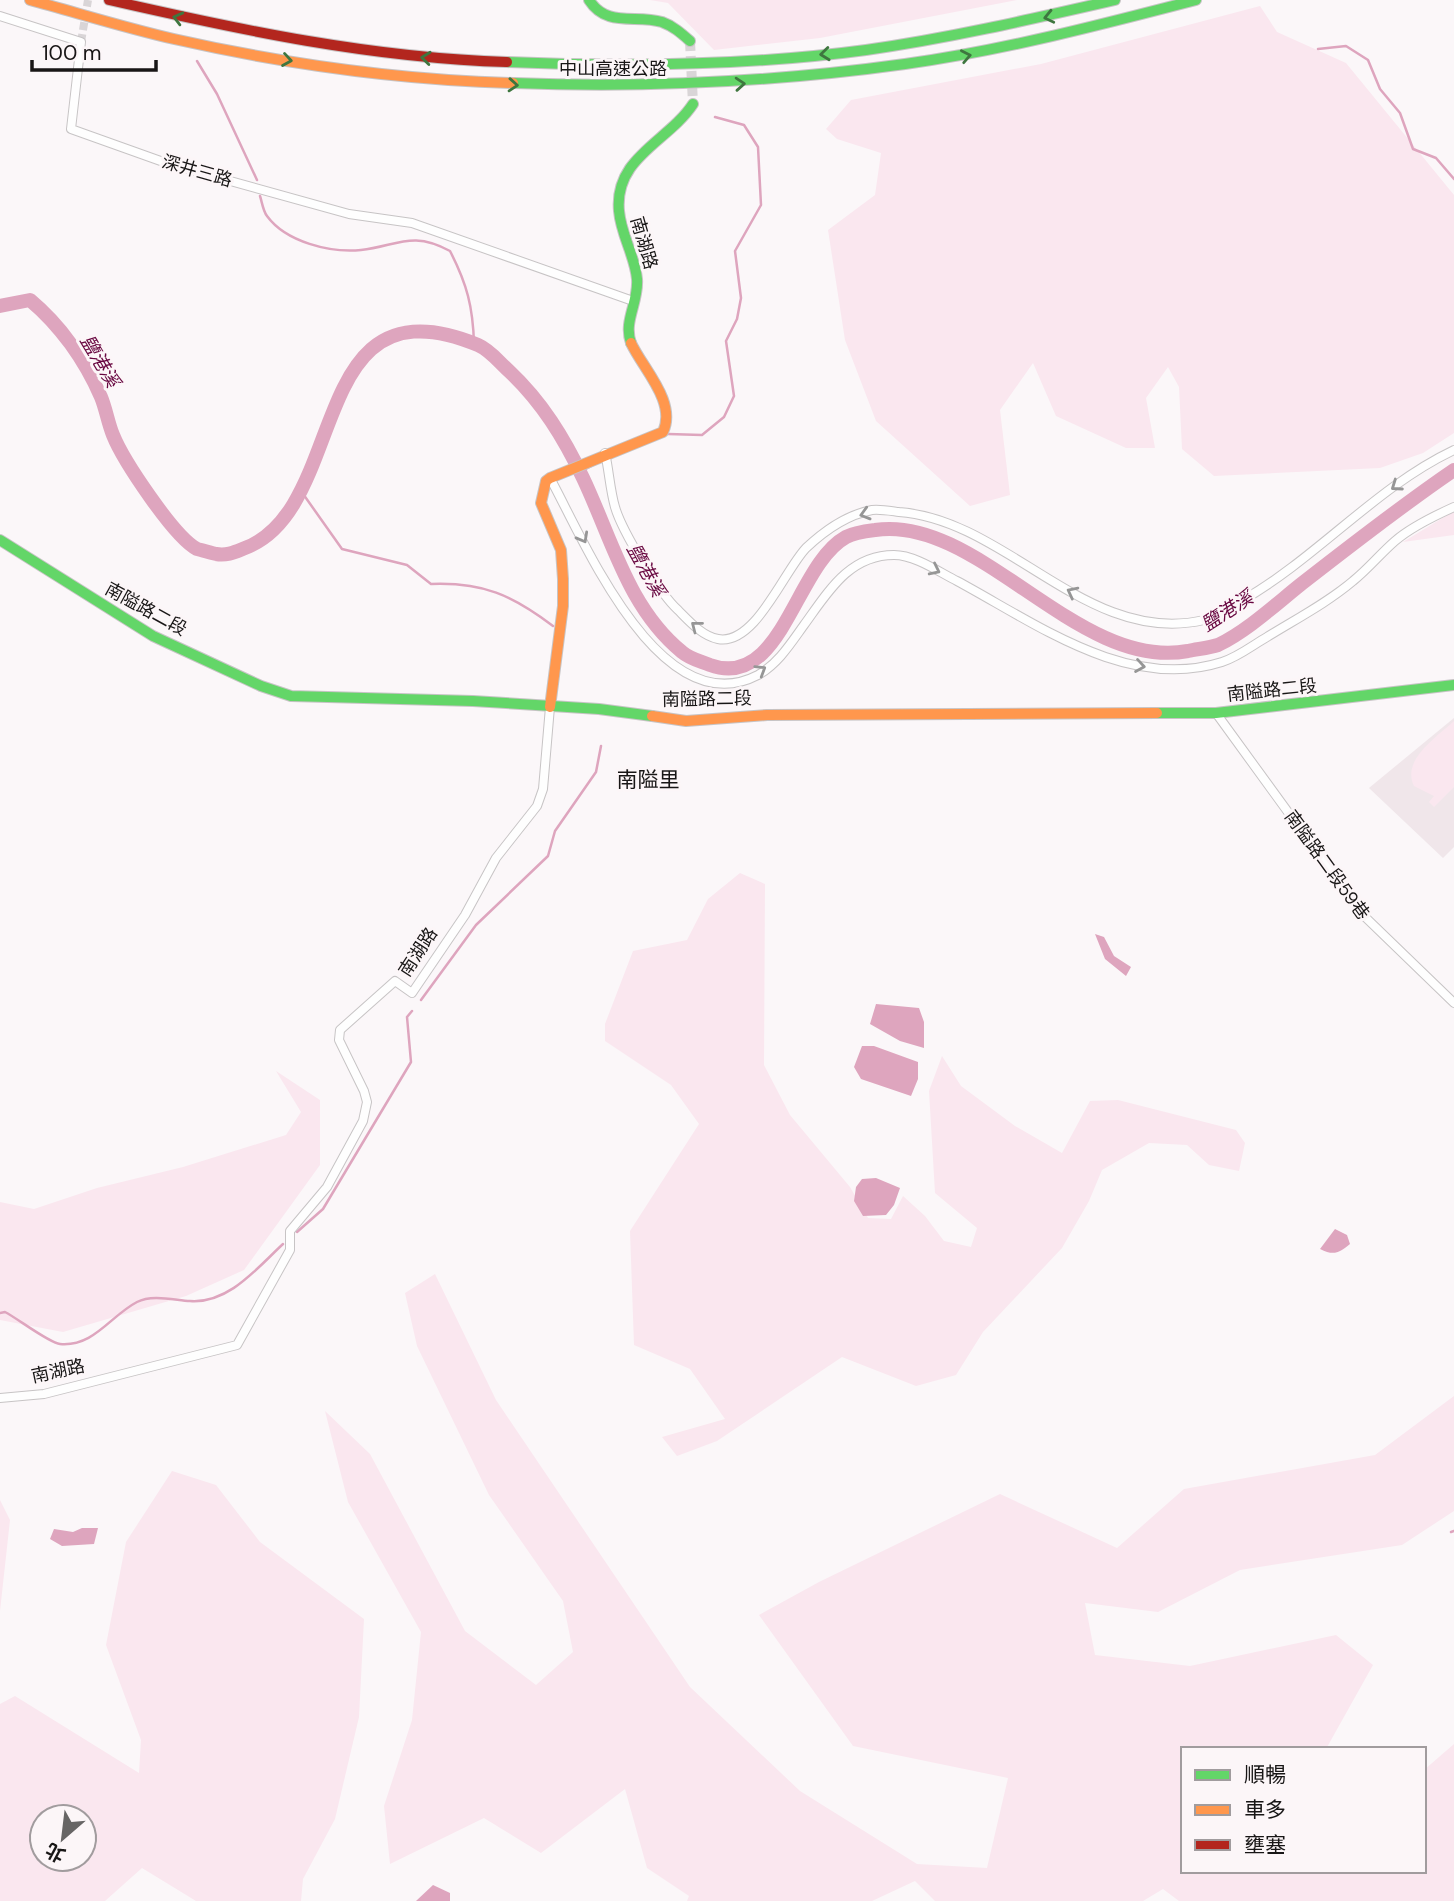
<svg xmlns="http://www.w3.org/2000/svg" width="1454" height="1901" font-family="'DM Sans','Noto Sans TC',sans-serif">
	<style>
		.built { fill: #f0e6ea }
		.green { fill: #fae7ef; fill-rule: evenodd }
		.water { fill: #dea5be }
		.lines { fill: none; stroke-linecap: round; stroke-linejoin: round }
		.stream { stroke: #dea5be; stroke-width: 2.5 }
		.river { stroke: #dea5be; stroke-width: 14 }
		.street-tunnel { stroke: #d9d5d7; stroke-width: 8; stroke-dasharray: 8 4; stroke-linecap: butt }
		.secondary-tunnel { stroke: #d9d5d7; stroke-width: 10; stroke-dasharray: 10 5; stroke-linecap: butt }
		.street-casing { stroke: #c7c4c5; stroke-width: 10 }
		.fast-casing { stroke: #c7c4c5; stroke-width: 12 }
		.slow-casing { stroke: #c7c4c5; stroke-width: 12 }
		.jam-casing { stroke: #c7c4c5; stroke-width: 12 }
		.street { stroke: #fefefe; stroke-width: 8 }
		.fast { stroke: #63d668; stroke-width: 10 }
		.slow { stroke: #ff974d; stroke-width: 10 }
		.jam { stroke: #b3261e; stroke-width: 10 }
		.oneway { stroke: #3e763f }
		.oneway2 { stroke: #969696 }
		.labels { text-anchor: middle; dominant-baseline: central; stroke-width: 6; stroke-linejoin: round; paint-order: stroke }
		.street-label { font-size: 18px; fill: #181616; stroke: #fcf6f8 }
		.water-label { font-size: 19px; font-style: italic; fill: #680740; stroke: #fcf6f8 }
		.quarter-label { font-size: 21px; fill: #181616; stroke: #fcf6f8 }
	</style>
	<rect width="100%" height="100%" fill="#fbf7f9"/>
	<!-- built -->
	<path class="built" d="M1454,718V847L1443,858L1369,788Z"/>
	<!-- green -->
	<path class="green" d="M650,0H1017L820,38L714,50L668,3Z
		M1260,6L1277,32L1346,63L1454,195V433L1423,453L1380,468L1214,476L1182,449L1179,387L1168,367L1146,398L1155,448H1126L1056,416L1033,363L1000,410L1010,495L970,506L876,421L845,340L828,230L875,195L881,153L837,139L826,129L851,100L1041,64Z
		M1454,511V535L1403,542Z
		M1454,721V787L1434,807L1429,802L1434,796L1414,786C1401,760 1437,737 1454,721Z
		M740,873L765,884L764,1065L790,1115L850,1187L868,1218L891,1219L903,1196L925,1216L944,1241L971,1247L977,1228L935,1193L929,1091L942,1056L961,1086L1015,1126L1062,1153L1090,1101L1118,1100L1236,1130L1245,1143L1239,1171L1209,1165L1187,1145L1149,1143L1102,1170L1089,1201L1062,1248L983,1332L956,1375L916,1386L842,1357L717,1441L677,1456L662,1437L725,1419L690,1369L634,1345L630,1231L699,1124L671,1085L605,1041V1024L633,951L687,940L708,899Z
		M276,1071L320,1100V1165L244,1270L186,1296L63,1332L0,1320V1202L34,1209L97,1188L183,1167L286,1135L301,1112Z
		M435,1274L496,1400L690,1687L800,1791L917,1864L987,1868L1008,1778L853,1746L759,1615L819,1582L1000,1494L1117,1548L1184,1489L1375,1455L1454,1396V1511L1402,1545L1240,1570L1158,1612L1085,1603L1095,1655L1190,1666L1336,1635L1373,1665L1326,1749H1183V1871H1424V1770L1454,1744V1901H1179L1163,1889L1143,1901H935L915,1881L872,1901H687L689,1896L647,1868L625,1789L541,1853L484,1818L390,1864L384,1806L412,1720L421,1632L348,1502L325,1411L370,1454L465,1631L536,1685L573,1652L563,1601L489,1495L417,1346L405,1293Z
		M172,1471L216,1485L260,1542L364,1619L359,1717L335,1819L303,1879L301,1901H196L142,1868L105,1901H0V1704L15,1696L139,1773L141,1740L106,1645L126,1542ZM42,1817H84V1859H42Z
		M0,1500L10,1520L0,1611Z"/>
	<!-- water -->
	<path class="water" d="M1095,934L1104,937L1114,956L1131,967L1126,976L1105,959Z
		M876,1004L919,1008L924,1022V1048L900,1041L870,1024Z
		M862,1046H874L918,1062V1079L911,1096L861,1079L854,1067Z
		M876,1178L900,1188L894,1205L886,1215L863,1216L854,1201L856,1187L862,1179Z
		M1335,1229L1347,1235L1350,1244C1339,1253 1334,1256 1320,1249Z
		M82,1528H98L94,1544L62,1546L50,1539L54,1529L73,1532Z
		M433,1885L450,1893V1901H416Z"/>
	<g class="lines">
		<!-- stream -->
		<path class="stream" d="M1318,49L1346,46L1368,60L1380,89L1400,113L1413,149L1436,158L1454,179
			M197,61L217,94L257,180
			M260,196C262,202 263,211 267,216C286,242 330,253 361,250C397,246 412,230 450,251C467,284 473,307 474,344
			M668,434L702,435L724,417L734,396L726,341L737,319L741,298L735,251L761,205L758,147L744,125L715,117
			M580,472L603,460
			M301,491L342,549L407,565L431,584C483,582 512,595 553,626
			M421,1000L476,925L548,856L555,831L596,772L601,746
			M297,1232L323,1209L411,1062L407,1017L412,1011
			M0,1313L5,1312C17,1318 49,1343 60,1344C94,1347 110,1316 137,1302C152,1294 174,1300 190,1301C229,1304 258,1267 283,1244
			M1451,1532L1454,1531"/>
		<!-- river -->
		<path class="river" d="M0,306L30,300C60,325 85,360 101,397C106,409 108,423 113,435C123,460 174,537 197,549C198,549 215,554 216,554C227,556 235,552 245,548C351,508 304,273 478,345C490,350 499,362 509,371C542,402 564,438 583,478C612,539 628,608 682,652C690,659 700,661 710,665C782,691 795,565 846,537C853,533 867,531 875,530C978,514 1078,672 1188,651C1197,649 1209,648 1218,645C1247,631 1275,605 1300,585C1350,546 1401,506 1454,470"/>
		<!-- street-tunnel -->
		<path class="street-tunnel" d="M81,42L88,0"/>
		<!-- secondary-tunnel -->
		<path class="secondary-tunnel" d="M690,41L693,104"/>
		<defs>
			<path id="street" d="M0,16L81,42L71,129L169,164L349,214L412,223L633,301
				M605,453C609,470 610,490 615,507C622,531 660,594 678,610C689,621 702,636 718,639C755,646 784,571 806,548C825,530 846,515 872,510C880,509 891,511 899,512C1008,520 1088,647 1204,620C1218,617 1231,606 1243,600C1318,557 1376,487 1454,450
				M550,478C584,540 660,726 758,675C778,664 791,643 804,625C828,592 849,555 894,555C915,555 939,572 957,581C1037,624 1128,692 1222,662C1238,657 1253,645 1267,637C1296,619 1327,603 1353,581C1368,569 1380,554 1395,541C1411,527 1434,516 1454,507
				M1216,713L1362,914L1454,1003
				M0,1398L44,1394L237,1345L290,1250V1231L327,1187L363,1121L367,1102L364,1091L339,1040L340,1030L395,981L412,993L465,915L496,858L537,806L543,789L550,707"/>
			<path id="fast" d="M589,0C607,28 635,14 662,22C673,26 681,33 690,41
				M507,62C626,67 747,66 866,50C950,38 1032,19 1115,0
				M513,83C645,88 775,82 905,64C1004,50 1100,25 1196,0
				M631,343C623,321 639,302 637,279C635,256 621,235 619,211C614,157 668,142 693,104
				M0,540L153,636L261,686L291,696L473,701L599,709L652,716
				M1157,713H1216L1454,685"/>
			<path id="slow" d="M30,0C78,13 126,28 174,39C285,64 400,80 513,83
				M550,707L563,606V579L561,550L541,503L546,481L550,478L663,432C677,402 643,369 631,343
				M652,716L686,721L767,715L1157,713"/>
			<path id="jam" d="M109,0C240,30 372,58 507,62"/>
		</defs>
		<!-- street casing -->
		<use href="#street" class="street-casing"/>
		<!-- fast casing -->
		<use href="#fast" class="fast-casing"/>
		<!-- slow casing -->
		<use href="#slow" class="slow-casing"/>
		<!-- jam casing -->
		<use href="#jam" class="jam-casing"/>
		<!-- street -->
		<use href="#street" class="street"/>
		<!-- fast -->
		<use href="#fast" class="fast"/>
		<!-- slow -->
		<use href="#slow" class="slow"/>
		<!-- jam -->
		<use href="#jam" class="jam"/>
	</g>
	<!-- one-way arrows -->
	<defs><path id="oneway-chevron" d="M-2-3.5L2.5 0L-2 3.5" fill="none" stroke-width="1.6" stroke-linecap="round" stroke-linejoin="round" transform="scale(1.75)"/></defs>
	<g class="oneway">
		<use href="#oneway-chevron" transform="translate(1049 17) rotate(167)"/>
		<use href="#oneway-chevron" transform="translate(178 18) rotate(-166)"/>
		<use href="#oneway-chevron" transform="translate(825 54) rotate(174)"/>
		<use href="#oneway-chevron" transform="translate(966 56) rotate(-11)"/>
		<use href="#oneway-chevron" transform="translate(426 58) rotate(-174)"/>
		<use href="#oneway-chevron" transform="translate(287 60) rotate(9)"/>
		<use href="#oneway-chevron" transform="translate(740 84) rotate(-4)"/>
		<use href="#oneway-chevron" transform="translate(513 85) rotate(4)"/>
	</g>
	<g class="oneway2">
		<use href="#oneway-chevron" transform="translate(1396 486) rotate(145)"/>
		<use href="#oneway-chevron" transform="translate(865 514) rotate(164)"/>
		<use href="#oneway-chevron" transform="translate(583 538) rotate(61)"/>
		<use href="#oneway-chevron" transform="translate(935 570) rotate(26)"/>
		<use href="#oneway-chevron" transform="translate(1072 592) rotate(-153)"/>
		<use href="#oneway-chevron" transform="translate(696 626) rotate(-142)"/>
		<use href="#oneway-chevron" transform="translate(1140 666) rotate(9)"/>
		<use href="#oneway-chevron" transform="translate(761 670) rotate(-32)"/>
	</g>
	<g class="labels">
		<!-- street labels -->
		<g class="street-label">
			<text x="613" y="69">中山高速公路</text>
			<text transform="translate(197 171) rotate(16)">深井三路</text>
			<text transform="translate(644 243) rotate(74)">南湖路</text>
			<text transform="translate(146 609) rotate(29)">南隘路二段</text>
			<text transform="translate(1272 690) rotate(-6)">南隘路二段</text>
			<text transform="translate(707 699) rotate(-1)">南隘路二段</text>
			<text transform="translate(1327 865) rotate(54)">南隘路二段59巷</text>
			<text transform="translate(418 952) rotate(-57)">南湖路</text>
			<text transform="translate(58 1371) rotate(-12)">南湖路</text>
		</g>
		<!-- water labels -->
		<g class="water-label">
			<text transform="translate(100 361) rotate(59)">鹽港溪</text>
			<text transform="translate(646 570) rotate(61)">鹽港溪</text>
			<text transform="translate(1227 611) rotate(-33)">鹽港溪</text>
		</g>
		<!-- quarter labels -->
		<g class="quarter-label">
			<text x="648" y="780">南隘里</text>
		</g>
	</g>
	<!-- legend -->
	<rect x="1181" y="1747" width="245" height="126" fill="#fcf6f8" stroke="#a19c9e" stroke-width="2"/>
	<rect x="1195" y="1770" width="35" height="10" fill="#63d668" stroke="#a19c9e" stroke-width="2"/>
	<text x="1244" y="1782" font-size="21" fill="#181616">順暢</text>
	<rect x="1195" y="1805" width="35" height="10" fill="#ff974d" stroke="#a19c9e" stroke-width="2"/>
	<text x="1244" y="1817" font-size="21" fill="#181616">車多</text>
	<rect x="1195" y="1840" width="35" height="10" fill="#b3261e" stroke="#a19c9e" stroke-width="2"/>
	<text x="1244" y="1852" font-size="21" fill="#181616">壅塞</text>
	<!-- north arrow -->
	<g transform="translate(63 1838) rotate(208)"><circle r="33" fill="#fcf6f8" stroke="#a19c9e" stroke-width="2"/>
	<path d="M0-5L12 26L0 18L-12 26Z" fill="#676565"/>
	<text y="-10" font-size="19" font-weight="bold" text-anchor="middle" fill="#181616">北</text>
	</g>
	<!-- scale -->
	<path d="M32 60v10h124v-10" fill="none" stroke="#181616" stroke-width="3.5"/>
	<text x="42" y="60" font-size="21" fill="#181616" stroke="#fcf6f8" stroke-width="5" paint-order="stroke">100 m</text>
</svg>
